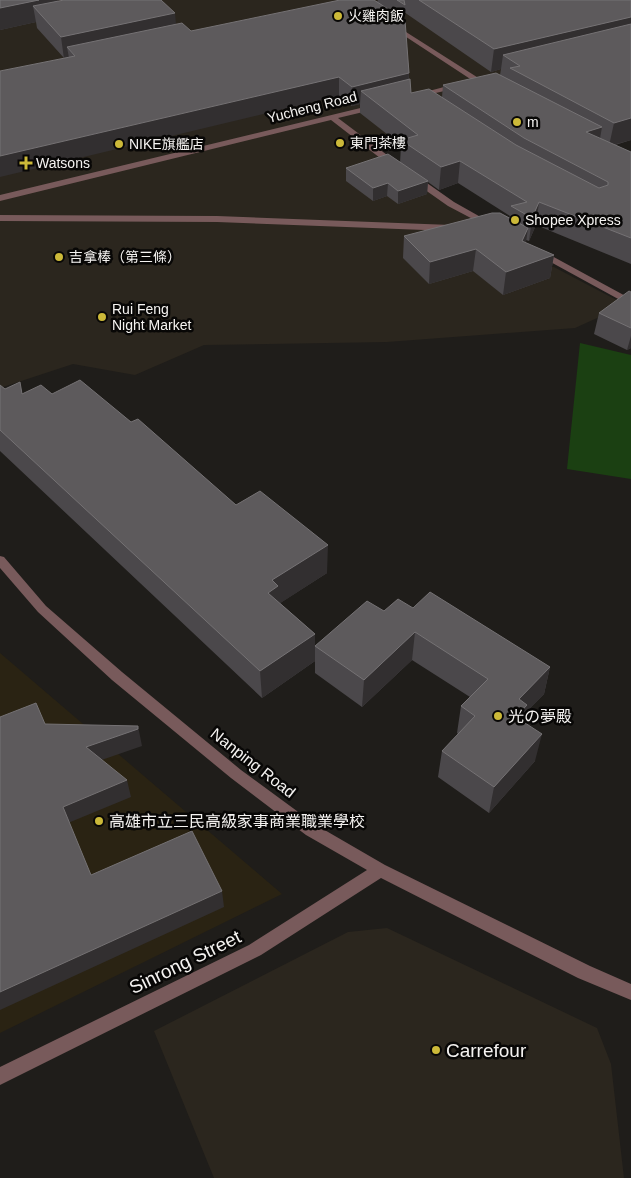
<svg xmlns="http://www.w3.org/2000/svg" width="631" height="1178" font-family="Helvetica,'Noto Sans TC','Noto Sans JP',sans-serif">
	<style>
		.built { fill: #2b261e }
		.education { fill: #2a2313 }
		.green { fill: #1b4012 }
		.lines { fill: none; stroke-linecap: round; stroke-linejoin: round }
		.pedestrian { fill: #785a5b; fill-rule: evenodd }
		.minor { fill: #785a5b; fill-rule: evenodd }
		.wall { fill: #4b484b; fill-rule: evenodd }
		.shaded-wall { fill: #322f30 }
		.building { fill: #5d5a5c; stroke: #757274 }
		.poi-dot { fill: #ccb939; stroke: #080706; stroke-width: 2 }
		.labels { text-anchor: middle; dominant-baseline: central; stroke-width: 5; stroke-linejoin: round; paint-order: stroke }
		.far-poi-label { font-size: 14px; fill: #f5f3f1; stroke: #080706; text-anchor: start }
		.far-street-label { font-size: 14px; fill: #f5f3f1; stroke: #080706 }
		.poi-label { font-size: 16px; fill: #f5f3f1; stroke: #080706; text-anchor: start }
		.street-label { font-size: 16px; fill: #f5f3f1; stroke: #080706 }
		.near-street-label { font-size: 19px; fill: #f5f3f1; stroke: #080706 }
		.near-poi-label { font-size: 19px; fill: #f5f3f1; stroke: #080706; text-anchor: start }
	</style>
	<rect width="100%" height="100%" fill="#1f1d1a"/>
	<!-- built -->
	<path class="built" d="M0,0H631L458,118L377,150L504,236L550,265L626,305L575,328L387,342L204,345L135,375L73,364L0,388Z
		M387,928L597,1028L611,1064L624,1178H214L154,1031L348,932Z"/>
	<!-- education -->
	<path class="education" d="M0,653L282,894L0,1033Z"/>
	<!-- green -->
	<path class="green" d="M580,343L631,355V479L567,469Z"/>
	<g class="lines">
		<!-- pedestrian -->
		<path class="pedestrian" d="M0,215L217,216L451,225L455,228L451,231L217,222L0,221Z"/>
		<!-- minor -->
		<path class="minor" d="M393,24L395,25L491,86L484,88L391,27L390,26Z
			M459,83L463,85L462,87L418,97L414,95Z
			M377,104L381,106L380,108L338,118L399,164V168H393L331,120L0,201V195Z
			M411,176H417L454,202L493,224L486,226L448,206L411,180Z
			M539,249L631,299V306L536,254V250Z
			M0,556L4,557L46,606L122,672L241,770L316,825L385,865L590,966L631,984V1000L578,978L381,878L261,955L0,1085V1067L249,945L367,870L306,835L231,778L112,680L38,612L0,568Z"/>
	</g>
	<!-- wall -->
	<path class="wall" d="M0,0H58V1L176,24L191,31L377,2L378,0H631V140L615,145L631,152V264L536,225L529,241L526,240V243L554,255L550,278L503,295L473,271L429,284L403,258L404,236L509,218L510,216L458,183L439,190L428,182L427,194L398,204L387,196L373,201L346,181V168L400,163L401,145L360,113V104L352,106L339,96L64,58L37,28L36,22L0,30ZM404,12L491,72L501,69L500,75L443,85L442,97L411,93L409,79V73L404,19Z
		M631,292V348L627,350L594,334L599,313Z
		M0,385L5,389L23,394H52L131,422L236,505L327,573L280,603L315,634V646L384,611L413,608L550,667L544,694L525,713L523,722L535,761L489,813L438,777L442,751L458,734L457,733L461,706L470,697L412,660L362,707L315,673V661L262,698L0,451Z"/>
	<!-- shaded-wall -->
	<path class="shaded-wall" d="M39,0H58L61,17L33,6L36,22L0,30V8Z
		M175,13L177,35L75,56L67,47L69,58L64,59L61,37Z
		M631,17V38L503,55L501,69L491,72L494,49Z
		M409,73L408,92L361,91L360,104L352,106V87Z
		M339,77V96L0,177V156Z
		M631,118V140L609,146L614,123Z
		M602,127L598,150L586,132Z
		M460,161L458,183L439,190L441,167Z
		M428,181L427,194L398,204V191Z
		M388,183L387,196L373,201V188Z
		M539,202L536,225L529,241L532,218Z
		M528,228L525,250L522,241Z
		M476,249L473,271L429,284L430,262Z
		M554,255L550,278L503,295L506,272Z
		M631,336V348L627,350Z
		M328,545L327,573L279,604L268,593L272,580Z
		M415,632L412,660L362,707L364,680Z
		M315,634V661L262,698L260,671Z
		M550,667L544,694L525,713L521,731L510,744L519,699Z
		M138,726L142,746L90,764L86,747Z
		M542,734L535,761L489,813L494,787Z
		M127,780L131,797L68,823L63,807Z
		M222,891L224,907L0,1010V992Z"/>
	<!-- building -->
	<path class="building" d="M0,0H39L0,8Z
		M64,0H161L175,13L61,37L33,6Z
		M340,0H374L405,20L409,73L352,87L339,77L0,156V71L75,56L67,47L182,23L191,31Z
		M397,0H404L405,5Z
		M419,0H631V17L494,49Z
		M631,24V118L614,123L510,68L520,66L503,55Z
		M496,73L602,127L586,132L631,152V238L539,202L532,218L511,206L527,202L460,161L441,167L401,140L418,135L361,91L410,79L411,93L429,89L516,145L599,188L608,185V182L524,138L443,85Z
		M388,154L428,181L398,191L388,183L373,188L346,168Z
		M492,213H500L528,228L522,241L554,255L506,272L476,249L430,262L404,236Z
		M629,291L631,292V328L599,313Z
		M80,380L131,422L138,419L236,505L260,491L328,545L272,580L278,586L268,593L315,634L260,671L0,430V385L5,389L20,382L22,394L41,385L52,394Z
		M430,592L550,667L519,699L527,705L516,717L542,734L494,787L442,751L475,716L461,706L488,679L415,632L364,680L315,646L367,601L384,611L398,599L413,608Z
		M36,703L45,724L138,726V729L86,747L127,780L63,807L91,875L192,831L222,891L0,992V717Z"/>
	<!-- markers -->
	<g class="poi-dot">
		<circle cx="338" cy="16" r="5"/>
		<circle cx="517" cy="122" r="5"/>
		<circle cx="340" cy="143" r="5"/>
		<circle cx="119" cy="144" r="5"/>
		<path d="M23.5 155.5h5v5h5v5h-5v5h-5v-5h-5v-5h5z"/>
		<circle cx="515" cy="220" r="5"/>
		<circle cx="59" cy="257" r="5"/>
		<circle cx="102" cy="317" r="5"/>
		<circle cx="498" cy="716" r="5"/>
		<circle cx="99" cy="821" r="5"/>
		<circle cx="436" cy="1050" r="5"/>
	</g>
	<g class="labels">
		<!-- far-poi labels -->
		<g class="far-poi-label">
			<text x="348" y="16">火雞肉飯</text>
			<text x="527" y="122">m</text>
			<text x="350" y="143">東門茶樓</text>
			<text x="129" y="144">NIKE旗艦店</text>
			<text x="36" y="163">Watsons</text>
			<text x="525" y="220">Shopee Xpress</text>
			<text x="69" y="257">吉拿棒（第三條）</text>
			<text x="112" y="309">Rui Feng<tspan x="112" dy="16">Night Market</tspan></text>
		</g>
		<!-- far-street labels -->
		<g class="far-street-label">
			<text transform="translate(312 107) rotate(-14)">Yucheng Road</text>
		</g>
		<!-- poi labels -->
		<g class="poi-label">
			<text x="508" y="716">光の夢殿</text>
			<text x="109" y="821">高雄市立三民高級家事商業職業學校</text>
		</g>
		<!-- street labels -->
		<g class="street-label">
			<text transform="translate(253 763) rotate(38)">Nanping Road</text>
		</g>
		<!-- near-street labels -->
		<g class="near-street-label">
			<text transform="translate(185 962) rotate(-26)">Sinrong Street</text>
		</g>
		<!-- near-poi labels -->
		<g class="near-poi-label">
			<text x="446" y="1050">Carrefour</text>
		</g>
	</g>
</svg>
